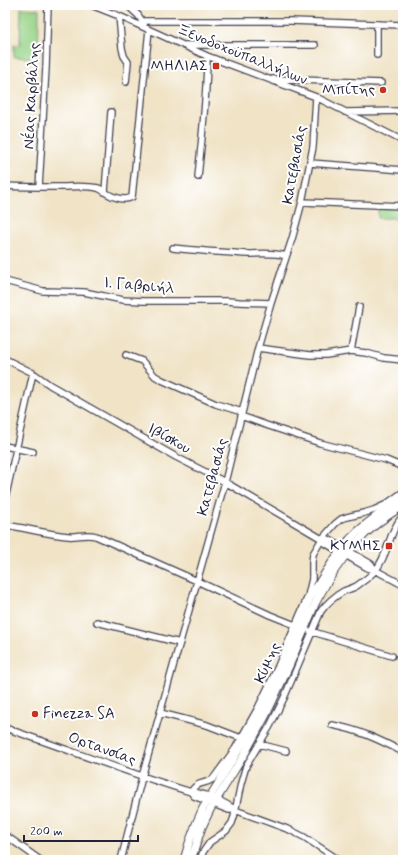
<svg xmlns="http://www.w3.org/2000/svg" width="408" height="865" font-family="Mynerve,sans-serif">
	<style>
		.green { fill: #97d387; stroke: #5c7a61 }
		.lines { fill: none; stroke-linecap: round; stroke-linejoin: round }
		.minor-casing { stroke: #413f50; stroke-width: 8 }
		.major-casing { stroke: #413f50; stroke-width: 9 }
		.minor { stroke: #fff; stroke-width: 5.5 }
		.major { stroke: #fff; stroke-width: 7 }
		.poi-dot { fill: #c8321e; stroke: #fff; stroke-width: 1.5 }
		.labels { text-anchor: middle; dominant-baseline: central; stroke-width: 4; stroke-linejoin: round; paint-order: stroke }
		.street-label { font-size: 15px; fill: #22223b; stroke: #fff }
		.poi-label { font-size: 15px; fill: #22223b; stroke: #fff; text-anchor: end }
	</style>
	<rect width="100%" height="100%" fill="#fff"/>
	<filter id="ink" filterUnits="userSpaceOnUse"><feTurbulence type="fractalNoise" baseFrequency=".025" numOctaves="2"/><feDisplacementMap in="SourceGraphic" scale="8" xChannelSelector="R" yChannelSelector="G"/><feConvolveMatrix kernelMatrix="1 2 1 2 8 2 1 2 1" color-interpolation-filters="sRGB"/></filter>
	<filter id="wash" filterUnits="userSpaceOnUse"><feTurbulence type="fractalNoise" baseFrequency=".012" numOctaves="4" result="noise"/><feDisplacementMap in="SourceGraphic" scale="16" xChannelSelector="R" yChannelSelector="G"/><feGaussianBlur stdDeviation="0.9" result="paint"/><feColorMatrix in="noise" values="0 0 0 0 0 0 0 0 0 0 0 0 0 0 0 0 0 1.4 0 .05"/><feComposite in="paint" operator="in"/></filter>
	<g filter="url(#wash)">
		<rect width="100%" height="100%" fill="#f0e3c6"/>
		<!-- green -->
		<path class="green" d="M21,8L39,9L38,58L14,57V45H20Z
			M378,206L403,207V218H378Z"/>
	</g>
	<g filter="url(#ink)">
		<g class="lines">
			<defs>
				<path id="minor" d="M91,5L119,16L207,56L316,97L403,141
					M127,5L138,15L144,24
					M119,16L122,48L124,56L128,62L126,82
					M142,21H291L403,25
					M185,45H315
					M377,55V24
					M273,79L381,83
					M345,112L403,111
					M310,163L403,170
					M198,177C202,136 207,96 207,56
					M5,186C23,187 40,187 58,187C71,187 85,185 98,188C102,189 104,192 108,194C114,198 126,201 132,197L149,30
					M39,187L46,68L48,5
					M105,192L111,112
					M302,202L403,206
					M173,248C197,251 222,252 247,254C260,254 273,252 286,256
					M5,281L43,291L84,292L123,300L143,301H227L239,302L271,303
					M258,348L310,355H326L351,351L366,353L384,358L403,360
					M351,351L359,307
					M126,355L142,361L155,376L162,380L216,404L242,412
					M5,359L33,373L50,385L176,457L225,482L322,539L325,543L340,552L368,568L375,570L403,585
					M241,416L266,425L320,443L386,460L403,467
					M5,446L33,452
					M5,499L33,373
					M5,525C26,528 47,534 68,536C77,537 86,533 96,536L197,581L270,615L295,625
					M322,539H328L371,564L375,570
					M97,622L180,643
					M310,631L392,656
					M160,713L207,725L241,738
					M332,725C359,730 378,739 403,752
					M5,728C67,749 128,773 191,792C202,792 227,803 235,810L290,830L304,837L339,860
					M259,744L286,751
					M191,792C197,781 204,785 213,779L235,749L249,724L258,708L275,673L308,596L312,579V562L313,554L322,539L335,524L341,519L347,517L364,513L374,510L385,505L403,492
					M191,792L194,796L221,807L229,810H235
					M5,835L40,860
					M121,860L142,777L225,482L258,348L271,303L292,239L302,202L313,147L316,97
					M200,860L203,852L210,842L226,831L232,823L234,817L241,783L246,766L270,726L284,698L321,611C327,603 335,596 344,591C349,589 354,588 358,585C364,581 370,576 375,571C389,555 388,532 403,516"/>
				<path id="major" d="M184,860L189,843L196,824L203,808L238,751L262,709L284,662L310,598C321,579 335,556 350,539C365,523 384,510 403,498
					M191,860L202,827L210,810L244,755L267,713L290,664L316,602C326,583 342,558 356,543C370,528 386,516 403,506"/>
			</defs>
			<!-- minor casing -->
			<use href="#minor" class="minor-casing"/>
			<!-- major casing -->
			<use href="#major" class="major-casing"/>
			<!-- minor -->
			<use href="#minor" class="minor"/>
			<!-- major -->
			<use href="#major" class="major"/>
		</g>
	</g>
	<!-- markers -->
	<g class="poi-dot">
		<rect x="212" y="62" width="8" height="8" rx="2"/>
		<circle cx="383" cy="90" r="4"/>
		<rect x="385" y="542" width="8" height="8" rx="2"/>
		<circle cx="35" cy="714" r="4"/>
	</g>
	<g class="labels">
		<!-- street labels -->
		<g class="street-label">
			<text transform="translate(242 55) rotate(22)">Ξενοδοχοϋπαλλήλων</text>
			<text transform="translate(32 96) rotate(-87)">Νέας Καρβάλης</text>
			<text transform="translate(295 165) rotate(-80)">Κατεβασιάς</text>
			<text transform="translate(139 286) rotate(5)">Ι. Γαβριήλ</text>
			<text transform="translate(169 439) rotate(29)">Ιβίσκου</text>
			<text transform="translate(213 477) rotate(-75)">Κατεβασιάς</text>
			<text transform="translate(268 663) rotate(-66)">Κύμης</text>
			<text transform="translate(102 749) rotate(20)">Ορτανσίας</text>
		</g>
		<!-- poi labels -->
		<g class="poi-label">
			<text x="208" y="66">ΜΗΛΙΑΣ</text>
			<text x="375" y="90">Μπίτης</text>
			<text x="381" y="546">ΚΥΜΗΣ</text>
			<text x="43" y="714" text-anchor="start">Finezza SA</text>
		</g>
	</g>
	<!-- margin -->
	<rect width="408" height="865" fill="none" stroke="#fff" stroke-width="20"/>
	<!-- scale -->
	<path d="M24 835v6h114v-6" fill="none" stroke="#22223b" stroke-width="2"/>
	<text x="30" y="835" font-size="12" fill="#22223b" stroke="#ffffff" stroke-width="3" paint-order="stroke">200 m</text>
</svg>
